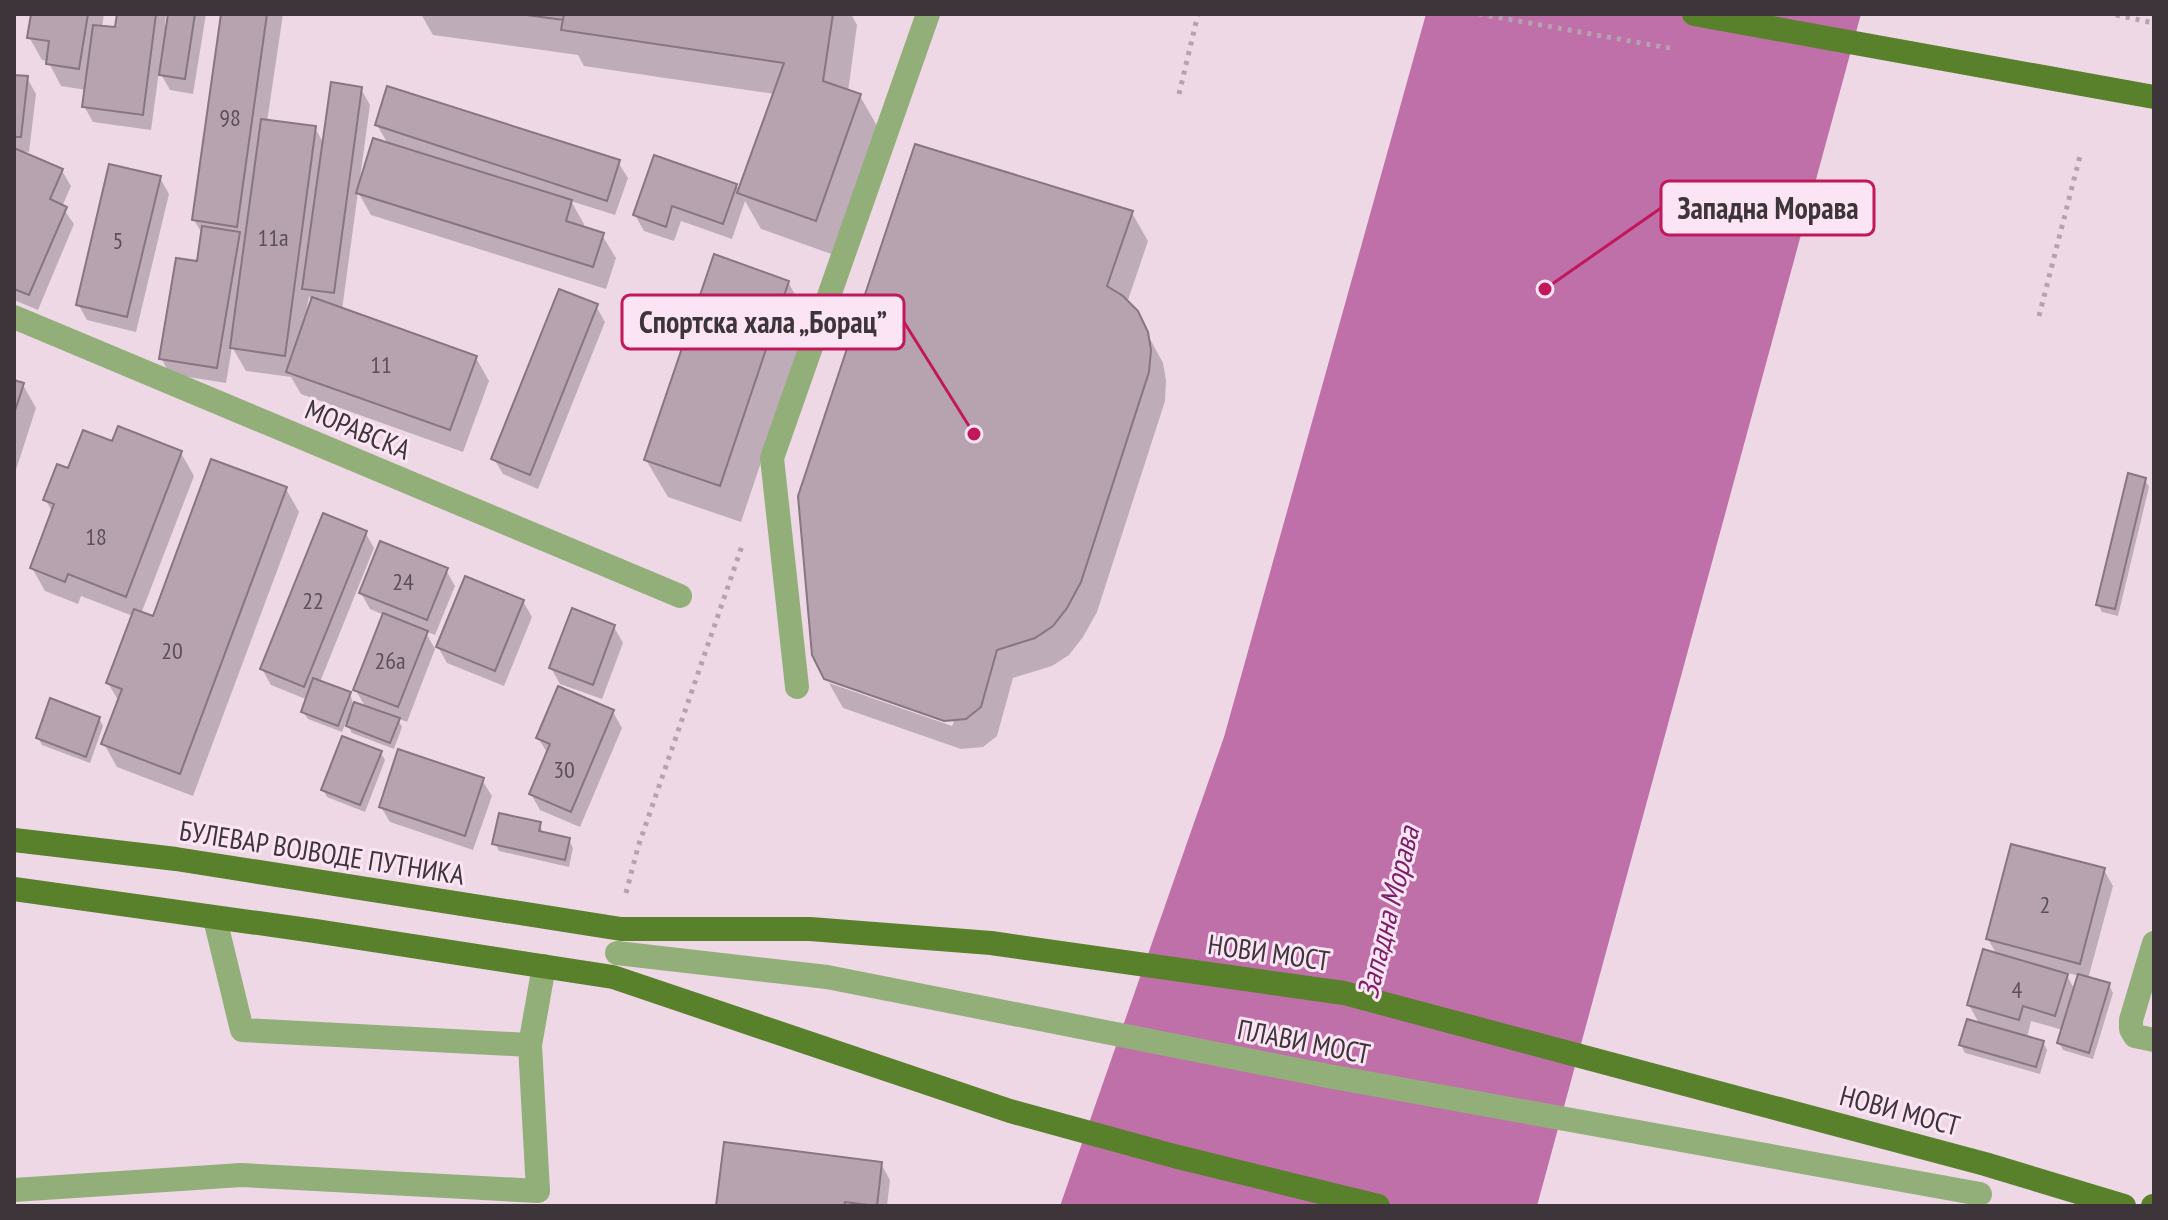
<svg xmlns="http://www.w3.org/2000/svg" width="2168" height="1220" font-family="'PT Sans Narrow',sans-serif">
	<style>
		.water { fill: #bf70a9 }
		.shadow { fill: #0003; fill-rule: evenodd }
		.building { fill: #b7a3b0; stroke: #887582; stroke-width: 2 }
		.lines { fill: none; stroke-linecap: round; stroke-linejoin: round }
		.path { stroke: #b4a3ae; stroke-width: 5; stroke-dasharray: 4 6; stroke-linecap: butt }
		.minor { stroke: #93af79; stroke-width: 24 }
		.major { stroke: #59812b; stroke-width: 24 }
		.path-bridge { stroke: #b4a3ae; stroke-width: 5; stroke-dasharray: 4 6; stroke-linecap: butt }
		.major-bridge { stroke: #59812b; stroke-width: 24 }
		.labels { text-anchor: middle; dominant-baseline: central; stroke-width: 6; stroke-linejoin: round; paint-order: stroke }
		.number-label { font-size: 24px; fill: #5c5058 }
		.street-label { font-size: 28px; fill: #3d353a; stroke: #fbe5f4 }
		.water-label { font-size: 30px; font-style: italic; fill: #7c1e68; stroke: #fbe5f4 }
		.leader { fill: none; stroke: #c2185b; stroke-width: 3 }
		.callout-dot { fill: #c2185b; stroke: #fbe5f4; stroke-width: 3 }
		.callout { fill: #fbe5f4; stroke: #c2185b; stroke-width: 3 }
		.callout-label { font-size: 30px; text-anchor: middle; font-weight: bold; fill: #3d353a }
	</style>
	<rect width="100%" height="100%" fill="#eed8e6"/>
	<!-- water -->
	<path class="water" d="M1426,14H1861L1537,1206H1060L1224,737Z"/>
	<!-- shadow -->
	<path class="shadow" d="M33,14H104L102,28L117,30L119,14H166L165,25L168,26L170,14H206L193,94L170,90L159,71L151,130L93,122L84,106L86,90L61,86L48,61L42,60L29,37Z
		M223,14H283L267,122L315,128L324,144L361,89L370,105L360,178L362,179L388,144L377,125L618,162L628,178L615,215L571,201L584,224L583,229L602,235L616,258L606,289L371,215L358,192L342,310L476,358L489,381L463,452L301,394L291,377L246,371L232,347L226,383L170,374L161,358L198,264L203,235L194,220ZM309,296L312,303L306,315Z
		M421,14H851L857,25L848,92L860,96L881,133L837,256L761,229L745,201L732,239L681,221L674,241L644,231L635,215L736,185L740,192L775,94L584,66L578,55L433,35Z
		M14,77L27,78L36,94L29,152L20,151L62,171L71,186L62,207L74,224L38,310L14,300Z
		M160,178L169,194L136,332L87,320L78,304Z
		M1132,213L1148,241L1127,303L1136,313L1163,363L1166,380L1165,401L1097,612L1083,637L1069,655L1052,666L1013,678L997,736L983,747L961,749L843,708L829,683L952,726L954,722L827,678Z
		M788,282L809,319L741,522L668,497L646,460Z
		M596,306L605,322L538,489L503,474L494,459Z
		M14,382L23,385L36,408L14,476Z
		M113,443L181,453L194,476L141,614L154,619L286,489L299,512L193,796L117,767L104,744L119,702L108,683L133,616L81,596L78,604L45,591L32,568L53,513L45,499L69,471Z
		M2145,480L2149,487L2118,616L2102,612L2098,604Z
		M365,532L374,548L320,682L350,693L353,704L366,708L355,689L384,615L370,609L361,593L446,570L455,586L435,635L425,631L435,649L407,722L397,718L402,727L394,749L352,733L346,722L342,732L308,719L303,712L308,700L271,685L262,669Z
		M523,601L532,617L504,686L447,663L438,647Z
		M614,627L623,643L602,699L560,684L551,668Z
		M613,712L622,728L580,827L540,810L531,794L548,754L538,738Z
		M99,718L103,726L90,763L42,745L38,738Z
		M381,753L385,760L365,812L327,797L323,790Z
		M482,780L492,796L473,850L390,822L381,807Z
		M540,824L543,834L569,840L573,848L569,867L499,851L495,843Z
		M2104,870L2113,886L2088,979L2109,985L2113,993L2093,1059L2063,1050L2059,1043L2063,1030L2031,1021L2027,1038L2043,1042L2047,1050L2040,1074L1965,1053L1961,1045L1980,1025L1969,1005L1997,955L1988,939ZM2065,972L2079,976L2075,990Z
		M881,1164L890,1180L887,1206H718Z"/>
	<!-- building -->
	<path class="building" d="M31,14H88L79,69L46,64L49,41L27,38Z
		M117,14H156L143,115L82,107L93,25L115,27Z
		M168,14H195L185,79L159,75Z
		M221,14H267L237,227L192,220Z
		M519,14H564L563,20Z
		M564,14H833L823,81L861,94L816,221L737,193L784,63L561,30Z
		M14,75L28,76L21,137H14Z
		M331,82L362,87L334,293L302,289Z
		M387,86L620,160L607,201L375,125Z
		M261,119L316,126L285,356L230,348Z
		M373,138L572,200L566,221L604,233L593,267L356,193Z
		M915,144L1133,211L1107,286L1123,296L1138,311L1148,332L1151,350L1149,372L1081,582L1067,608L1053,626L1035,638L997,650L981,707L966,719L944,721L824,679L812,655L798,496Z
		M14,148L63,169L50,199L67,207L29,295L14,289Z
		M654,155L737,184L723,224L672,206L666,227L633,215Z
		M109,164L161,176L127,317L76,305Z
		M202,226L240,232L217,368L159,359L176,258L197,261Z
		M714,254L789,281L720,486L644,460Z
		M559,289L598,304L530,475L491,459Z
		M312,297L477,356L450,430L286,372Z
		M14,380L24,383L14,414Z
		M118,426L182,451L126,597L68,574L65,582L30,568L54,504L43,500L57,464L68,468L83,430L112,441Z
		M211,459L287,487L180,774L101,744L122,689L106,683L134,609L153,616Z
		M2128,473L2146,478L2115,609L2096,605Z
		M323,513L367,531L304,687L260,669Z
		M380,541L448,568L427,620L359,593Z
		M465,576L524,600L495,671L436,647Z
		M572,608L615,625L593,685L549,668Z
		M383,613L428,631L398,707L353,690Z
		M313,678L351,692L338,726L301,712Z
		M558,686L614,710L571,812L529,794L550,744L536,738Z
		M50,698L100,717L86,757L36,738Z
		M354,702L400,718L390,743L346,726Z
		M342,736L382,751L360,805L321,790Z
		M398,749L484,778L465,836L379,807Z
		M499,813L541,822L539,831L570,838L565,860L492,844Z
		M2011,844L2105,868L2080,964L1986,939Z
		M1983,949L2068,974L2055,1016L2023,1006L2019,1020L1967,1005Z
		M2078,974L2110,983L2089,1053L2057,1043Z
		M1967,1019L2044,1041L2036,1067L1959,1045Z
		M724,1142L882,1162L877,1206L845,1202L844,1206H716Z"/>
	<g class="lines">
		<!-- path -->
		<path class="path" d="M2116,15L2154,23
			M1179,94L1198,14
			M2039,316L2080,156
			M626,893L638,847L742,546"/>
		<!-- minor -->
		<path class="minor" d="M14,317L680,596
			M797,687L772,458L928,14
			M215,919L242,1030L530,1045
			M2154,943L2131,1020V1029L2135,1036L2154,1040
			M617,953L827,977L1328,1076L1980,1194
			M14,1190L241,1175L538,1191L530,1045L544,966"/>
		<!-- major -->
		<path class="major" d="M14,840L176,859L621,929H810L991,943L1344,993L1985,1164L2124,1206
			M14,889L315,931L613,977L1010,1111L1174,1156L1378,1206
			M2153,1206H2154"/>
		<!-- path-bridge -->
		<path class="path-bridge" d="M1479,14L1675,49"/>
		<!-- major-bridge -->
		<path class="major-bridge" d="M1694,14L2154,97"/>
	</g>
	<g class="labels">
		<!-- number labels -->
		<g class="number-label">
			<text x="230" y="117">98</text>
			<text x="273" y="237">11a</text>
			<text x="118" y="240">5</text>
			<text x="381" y="364">11</text>
			<text x="96" y="536">18</text>
			<text x="403" y="581">24</text>
			<text x="313" y="600">22</text>
			<text x="172" y="650">20</text>
			<text x="390" y="660">26a</text>
			<text x="564" y="769">30</text>
			<text x="2045" y="904">2</text>
			<text x="2017" y="989">4</text>
		</g>
		<!-- street labels -->
		<g class="street-label">
			<text transform="translate(358 429) rotate(23)">МОРАВСКА</text>
			<text transform="translate(322 852) rotate(9)">БУЛЕВАР ВОЈВОДЕ ПУТНИКА</text>
			<text transform="translate(1269 952) rotate(8)">НОВИ МОСТ</text>
			<text transform="translate(1304 1041) rotate(11)">ПЛАВИ МОСТ</text>
			<text transform="translate(1900 1110) rotate(15)">НОВИ МОСТ</text>
		</g>
		<!-- water labels -->
		<g class="water-label">
			<text transform="translate(1387 912) rotate(-76)">Западна Морава</text>
		</g>
	</g>
	<!-- callouts -->
	<path class="leader" d="M1545 289L1661 208M974 434L904 322"/>
	<g class="callout-dot">
		<circle cx="1545" cy="289" r="8"/>
		<circle cx="974" cy="434" r="8"/>
	</g>
	<g class="callout">
		<rect x="1661" y="181" width="213" height="54" rx="8"/>
		<rect x="622" y="295" width="282" height="54" rx="8"/>
	</g>
	<g class="callout-label">
		<text x="1768" y="219">Западна Морава</text>
		<text x="763" y="333">Спортска хала „Борац”</text>
	</g>
	<!-- border -->
	<rect width="2168" height="1220" fill="none" stroke="#3d353a" stroke-width="32"/>
</svg>
